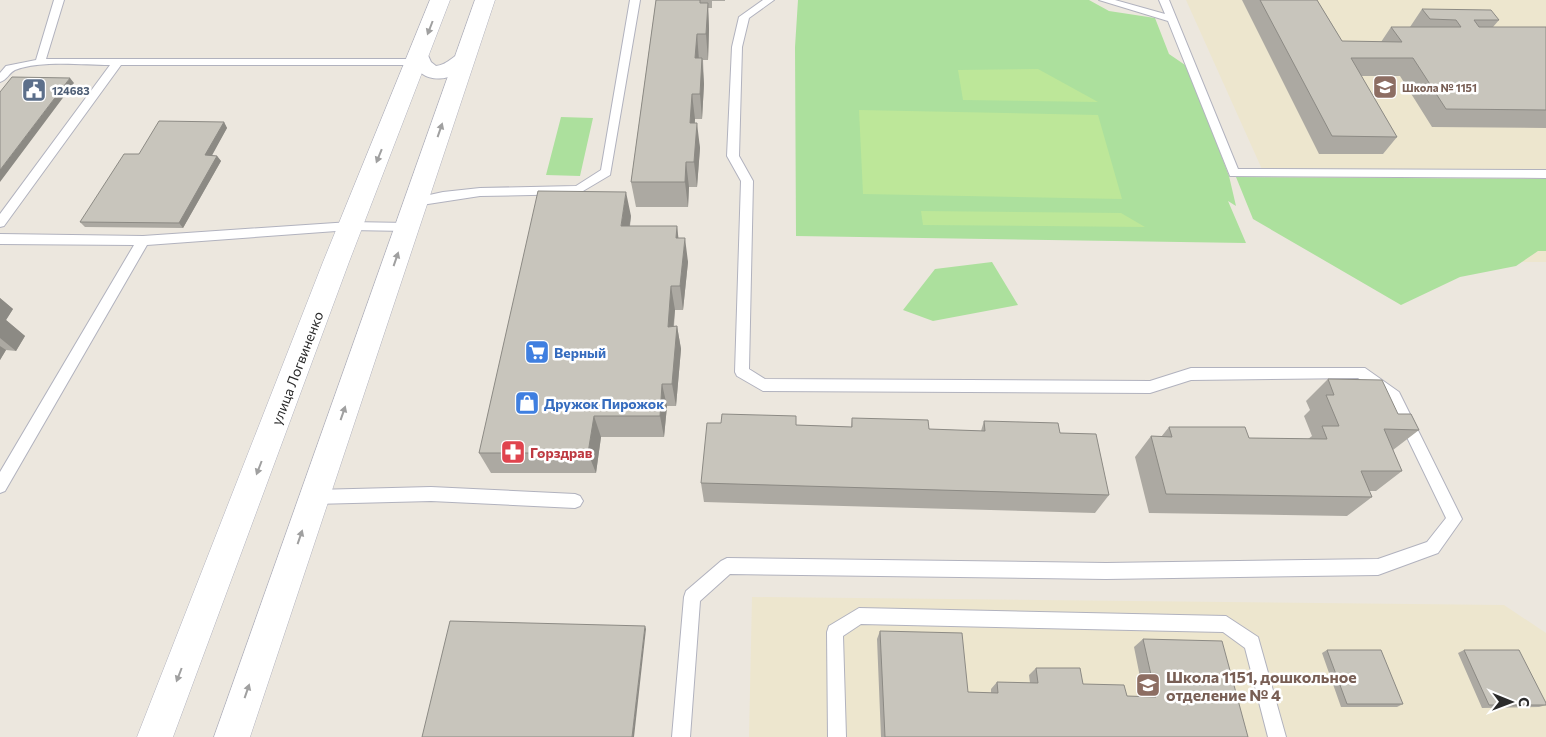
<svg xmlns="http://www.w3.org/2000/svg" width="1546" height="737" font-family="Commissioner,sans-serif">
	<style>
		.education { fill: #ede6ce }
		.green { fill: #ace09d }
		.pitch { fill: #bde799 }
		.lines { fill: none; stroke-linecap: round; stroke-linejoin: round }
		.service-casing { stroke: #b1b2be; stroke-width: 2 }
		.minor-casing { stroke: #b1b2be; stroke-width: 2 }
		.secondary-casing { stroke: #b1b2be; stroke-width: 1 }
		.service { fill: #fff; fill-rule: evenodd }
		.minor { fill: #fff; fill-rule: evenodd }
		.secondary { fill: #fff; fill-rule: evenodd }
		.wall { fill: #aca9a2 }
		.shaded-wall { fill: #8c8a84 }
		.building { fill: #c8c5bc; stroke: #8c8a84 }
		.oneway { fill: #a0a0a0 }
		.labels { text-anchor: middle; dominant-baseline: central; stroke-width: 5; stroke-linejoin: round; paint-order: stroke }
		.far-education-label { font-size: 11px; font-weight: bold; fill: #785e54; stroke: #fff; text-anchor: start }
		.far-service-label { font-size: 11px; font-weight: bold; fill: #4e5e75; stroke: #fff; text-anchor: start }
		.shop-label { font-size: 14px; font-weight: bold; fill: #366cbe; stroke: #fff; text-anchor: start }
		.street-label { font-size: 14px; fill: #2b2b2b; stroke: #fff }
		.health-label { font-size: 14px; font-weight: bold; fill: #be3a42; stroke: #fff; text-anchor: start }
		.near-education-label { font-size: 16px; font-weight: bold; fill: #785e54; stroke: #fff; text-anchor: start }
	</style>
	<rect width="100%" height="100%" fill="#ece7de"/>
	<!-- education -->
	<path class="education" d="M1186,0H1546V262H1362L1288,227Z
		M752,597L1504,605L1546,633V737H749Z"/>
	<!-- green -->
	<path class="green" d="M798,0H1089L1109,11L1155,18L1169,54L1188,67L1229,176L1236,206L1228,201L1246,243L796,236L795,47Z
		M561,117L593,118L580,176L546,175Z
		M1236,177L1546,179V251H1538L1516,266L1460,277L1401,305L1253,219Z
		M992,262L1018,305L933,321L903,310L935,269Z"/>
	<!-- pitch -->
	<path class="pitch" d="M1038,69L1098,102L963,100L958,70Z
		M859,110L1098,115L1122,199L863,194Z
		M921,211L1121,213L1145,227L923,225Z"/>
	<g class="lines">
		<defs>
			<path id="service" d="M54,0H64L46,59H417L422,62L417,65H121L4,226L0,227V214L110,65C83,65 40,60 15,70C9,73 7,80 0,82V73L6,66L36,60Z
				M630,0H640L610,175L578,194L480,196L415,206L411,205L409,202L411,199L443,192L480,188L576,186L601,170Z
				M763,0H774L749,18L742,47L739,156L753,181L749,369L765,379L1150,381L1191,368H1365L1399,392L1462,519L1438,553L1378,575L1106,579L730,574L700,601L690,737H672L684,597L686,591L721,561L727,558L1106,563L1378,559L1427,542L1446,518L1389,400L1358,378L1191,380L1150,393L763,391L737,376L735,372L741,181L727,156L732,47L739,17Z
				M1099,0H1115L1165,14L1159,0H1169L1238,169L1546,170V178L1230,176L1168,21Z
				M350,222L407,223L413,227L407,231L350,230L147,245L5,491L0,493V472L134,245L0,244V234L143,236Z
				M431,487L575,494L580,496L583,501L580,506L575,508L431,501L314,504L309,502L306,497L309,492L314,490Z
				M859,608L1226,616L1258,637L1286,737H1268L1245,648L1223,632L861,624L843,636L846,737H828L827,632L829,626Z"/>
			<path id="minor" d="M419,49L426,51L431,62L436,66C451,65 456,48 472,53L475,57C458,83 420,89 409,55L412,51Z"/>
			<path id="secondary" d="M430,0H450L349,262L173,737H137L323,262Z
				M475,0H495L250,737H214Z"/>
		</defs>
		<!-- service casing -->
		<use href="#service" class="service-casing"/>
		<!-- minor casing -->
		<use href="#minor" class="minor-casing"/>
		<!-- secondary casing -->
		<use href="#secondary" class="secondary-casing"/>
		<!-- service -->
		<use href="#service" class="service"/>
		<!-- minor -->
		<use href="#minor" class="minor"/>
		<!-- secondary -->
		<use href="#secondary" class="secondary"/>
	</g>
	<!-- wall -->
	<path class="wall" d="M656,0H725V1H712V8H708L709,29L708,60H703L704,84L702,119H695V123L700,148L697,187H689L688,207H636L631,182Z
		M1242,0H1317L1342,41L1381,42L1391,27H1410L1422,9L1499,20L1493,27H1546V128L1432,127L1400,76H1361L1397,137L1383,154H1319Z
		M224,122L227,128L211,155L217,156L221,161L183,228L85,227L80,222L139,154Z
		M631,216L630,226H677L678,238L688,262L683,310H675L674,326H677L681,349L676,406H667L664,437H601L596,473H491L479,453Z
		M0,298L13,309L6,320L25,336L16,351L6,350L0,360Z
		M1328,379L1398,414L1419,430L1393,450L1402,471L1376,491H1369L1372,497L1347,516L1149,513L1135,457L1151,436L1161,437L1169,427L1249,438L1308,439L1312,436L1304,416L1310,410L1306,401Z
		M852,418L929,429L981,431L984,421L1060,433L1109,495L1095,513L704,502L701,483L796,425L851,427Z
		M880,631L968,692L991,693V689L997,682L1030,683L1029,675L1036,668L1083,684L1127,696L1144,697L1134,647L1143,639L1248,737H881L877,639Z
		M1327,650L1403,704L1397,707H1341L1322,653Z
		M1464,650L1546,705L1539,707L1482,708L1458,653Z"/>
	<!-- shaded-wall -->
	<path class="shaded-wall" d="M708,3L709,29L708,60L706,34Z
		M697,34L699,60L695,58Z
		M702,58L704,84L702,119L700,94Z
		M70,78L74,83L0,182V170Z
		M692,94L695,119L692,148L690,123Z
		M224,122L227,128L209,161L205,155Z
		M697,123L700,148L697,187L694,162Z
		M217,156L221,161L183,228L179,223Z
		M686,162L689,187L688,207L685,182Z
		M626,192L631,216L626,250L621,226Z
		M677,226L680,251L676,238Z
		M685,238L688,262L683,310L680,286Z
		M671,286L675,310L671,349L668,327Z
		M0,298L13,309L6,320L25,336L16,351L0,338Z
		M677,326L681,349L676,406L672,384Z
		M0,346L6,350L0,360Z
		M662,384L667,406L664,437L660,416Z
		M594,416L601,437L596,473L588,453Z
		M645,626L646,629L634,737H632Z"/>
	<!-- building -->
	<path class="building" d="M656,0H700V3H708L706,34H697L695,58H702L700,94H692L690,123H697L694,162H686L685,182H631Z
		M1260,0H1317L1342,41L1402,42L1391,27H1461L1456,20L1430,19L1422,9L1491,10L1499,20H1474L1479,27H1546V110L1446,109L1413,58H1351L1397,137L1332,136Z
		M12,77L70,78L0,170V92Z
		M159,121L224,122L205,155L217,156L179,223L80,222L124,154H139Z
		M538,191L626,192L621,226H677L676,238H685L680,286H671L668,327L677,326L672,384H662L660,416H594L588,453H479Z
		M1328,379L1382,380L1398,414H1411L1419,430L1384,429L1402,471H1361L1372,497L1166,494L1151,436L1172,437L1169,427H1245L1249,438L1327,439L1322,426H1339L1326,395H1334Z
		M722,414L796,416V425L852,427V418L928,420L929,429L985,431L984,421L1058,423L1060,433L1096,434L1109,495L701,483L707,423H721Z
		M450,621L645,626L632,737H422Z
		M880,631L962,633L968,692L998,693L997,682L1038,683L1036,668H1080L1083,684L1124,685L1127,696L1156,697L1143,639L1222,641L1248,737H885Z
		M1327,650H1381L1403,704H1347Z
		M1464,650H1519L1546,703V705H1489Z"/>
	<!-- one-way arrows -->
	<defs><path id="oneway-solid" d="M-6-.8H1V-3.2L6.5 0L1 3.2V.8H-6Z" transform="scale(1.25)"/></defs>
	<g class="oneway">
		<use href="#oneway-solid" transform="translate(430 28) rotate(111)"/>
		<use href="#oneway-solid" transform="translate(440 130) rotate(-71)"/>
		<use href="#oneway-solid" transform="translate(379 156) rotate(112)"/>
		<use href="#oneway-solid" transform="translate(396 259) rotate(-71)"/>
		<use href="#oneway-solid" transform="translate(343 413) rotate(-71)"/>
		<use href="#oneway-solid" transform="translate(259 468) rotate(111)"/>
		<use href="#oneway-solid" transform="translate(300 537) rotate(-71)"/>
		<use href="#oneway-solid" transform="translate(179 675) rotate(111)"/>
		<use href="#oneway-solid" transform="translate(247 691) rotate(-71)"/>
	</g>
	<!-- icons -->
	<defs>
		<symbol id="school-square" viewBox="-11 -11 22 22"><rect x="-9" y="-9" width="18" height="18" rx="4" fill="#8d6e63" stroke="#fff"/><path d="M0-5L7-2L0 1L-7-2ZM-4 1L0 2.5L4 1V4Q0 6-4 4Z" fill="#fff"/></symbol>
		<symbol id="civic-square" viewBox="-11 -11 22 22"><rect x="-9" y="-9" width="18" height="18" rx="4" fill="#5c6f8a" stroke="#fff"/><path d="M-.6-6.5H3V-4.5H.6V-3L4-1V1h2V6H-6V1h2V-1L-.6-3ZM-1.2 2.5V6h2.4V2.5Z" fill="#fff"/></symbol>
		<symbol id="supermarket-square" viewBox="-11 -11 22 22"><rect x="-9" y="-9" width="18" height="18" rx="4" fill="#3f7fe0" stroke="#fff"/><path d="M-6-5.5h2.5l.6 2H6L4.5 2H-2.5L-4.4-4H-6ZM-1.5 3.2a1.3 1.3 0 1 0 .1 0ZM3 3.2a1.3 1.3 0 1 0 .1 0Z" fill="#fff"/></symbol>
		<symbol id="shop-square" viewBox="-11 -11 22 22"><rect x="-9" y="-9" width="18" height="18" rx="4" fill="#3f7fe0" stroke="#fff"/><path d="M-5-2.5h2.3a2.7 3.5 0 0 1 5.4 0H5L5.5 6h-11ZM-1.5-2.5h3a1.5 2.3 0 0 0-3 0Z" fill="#fff"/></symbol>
		<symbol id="pharmacy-square" viewBox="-11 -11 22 22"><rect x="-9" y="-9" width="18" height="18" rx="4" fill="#e0444e" stroke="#fff"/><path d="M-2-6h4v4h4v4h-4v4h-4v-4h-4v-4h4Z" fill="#fff"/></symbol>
	</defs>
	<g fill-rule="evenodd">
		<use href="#school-square" x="1371" y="73" width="28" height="28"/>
		<use href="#civic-square" x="20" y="76" width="28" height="28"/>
		<use href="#supermarket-square" x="523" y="338" width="28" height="28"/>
		<use href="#shop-square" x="513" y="389" width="28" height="28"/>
		<use href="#pharmacy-square" x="499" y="438" width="28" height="28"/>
		<use href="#school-square" x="1134" y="671" width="28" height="28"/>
	</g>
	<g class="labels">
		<!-- far-education labels -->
		<g class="far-education-label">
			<text x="1402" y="87">Школа № 1151</text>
		</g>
		<!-- far-service labels -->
		<g class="far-service-label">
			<text x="52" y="90">124683</text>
		</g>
		<!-- shop labels -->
		<g class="shop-label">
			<text x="554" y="352">Верный</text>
			<text x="544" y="403">Дружок Пирожок</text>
		</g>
		<!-- street labels -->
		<g class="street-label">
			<text transform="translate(297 368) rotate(-69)">улица Логвиненко</text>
		</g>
		<!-- health labels -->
		<g class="health-label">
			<text x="530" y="452">Горздрав</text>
		</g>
		<!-- near-education labels -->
		<g class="near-education-label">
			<text x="1166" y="676">Школа 1151, дошкольное<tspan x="1166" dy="18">отделение № 4</tspan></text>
		</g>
	</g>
	<!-- north arrow -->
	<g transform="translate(1511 702) rotate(91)" stroke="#ffffff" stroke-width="4" paint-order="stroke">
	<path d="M0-4L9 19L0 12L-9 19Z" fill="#2b2b2b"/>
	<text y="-8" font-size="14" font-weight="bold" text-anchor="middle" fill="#2b2b2b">С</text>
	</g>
</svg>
